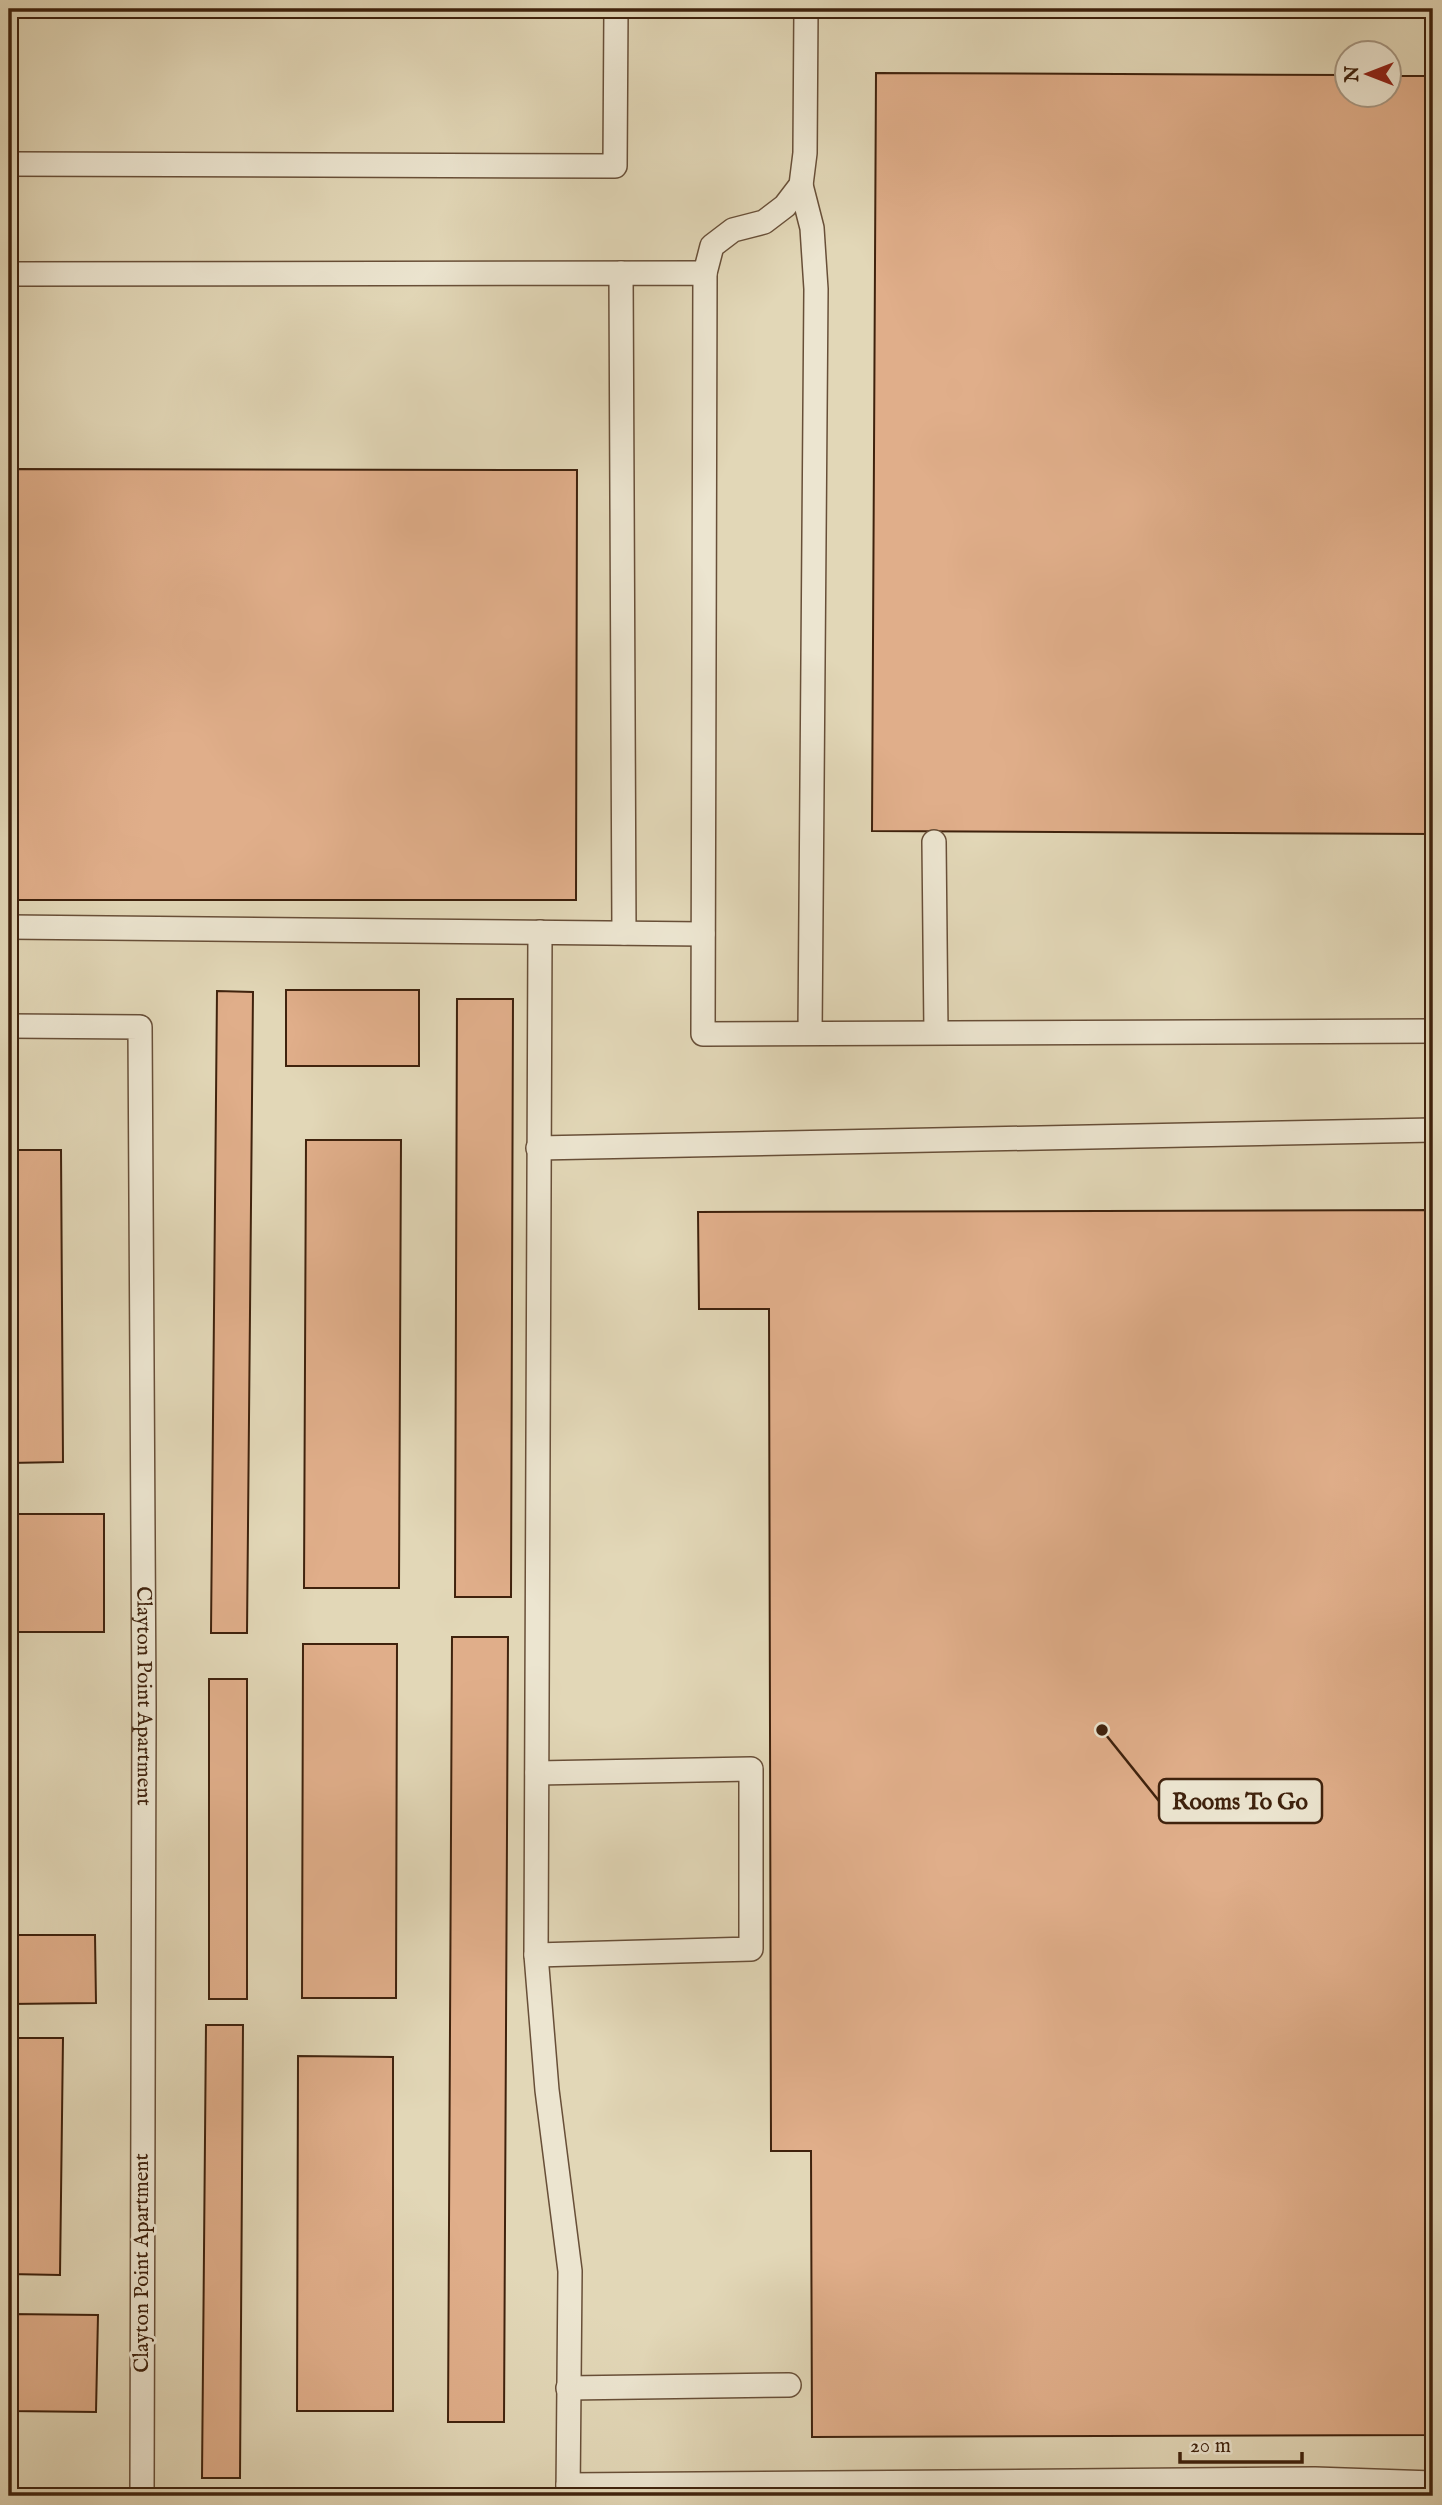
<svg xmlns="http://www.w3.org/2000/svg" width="1442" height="2505" font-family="'IM FELL English',serif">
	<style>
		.building { fill: #e0ae8a; stroke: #3f220d; stroke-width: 2 }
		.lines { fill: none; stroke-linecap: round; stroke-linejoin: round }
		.lane-casing { stroke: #684f38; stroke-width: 26 }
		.lane { stroke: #ece5d0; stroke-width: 23 }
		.labels { text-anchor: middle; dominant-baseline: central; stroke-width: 6; stroke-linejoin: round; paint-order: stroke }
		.street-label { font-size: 21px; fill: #3f220d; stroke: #ece5d0 }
		.leader { fill: none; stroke: #3f220d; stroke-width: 2.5 }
		.callout-dot { fill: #3f220d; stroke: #ece5d0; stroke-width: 2.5 }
		.callout { fill: #ece5d0; stroke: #3f220d; stroke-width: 2.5 }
		.callout-label { font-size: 23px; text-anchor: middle; font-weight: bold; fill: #3f220d }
	</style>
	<rect width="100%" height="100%" fill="#e2d7b7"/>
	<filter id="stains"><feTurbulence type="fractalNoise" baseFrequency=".00286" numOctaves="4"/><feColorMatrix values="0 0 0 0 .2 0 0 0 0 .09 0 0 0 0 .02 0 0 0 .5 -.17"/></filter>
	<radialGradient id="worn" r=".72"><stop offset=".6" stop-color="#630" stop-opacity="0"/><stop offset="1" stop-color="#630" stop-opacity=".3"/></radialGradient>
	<!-- building -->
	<path class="building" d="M876,73L1348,75V94H1390V76H1433V834L872,831Z
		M9,469L577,470L576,900H9Z
		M286,990H419V1066H286Z
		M217,991L253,992L247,1633H211Z
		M457,999H513L511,1597H455Z
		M306,1140H401L399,1588H304Z
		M9,1150H61L63,1462L9,1463Z
		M1433,1210V2435L812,2437L811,2151H771L769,1309H699L698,1212Z
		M9,1514H104V1632H9Z
		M452,1637H508L504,2422H448Z
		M303,1644H397L396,1998H302Z
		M209,1679H247V1999H209Z
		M9,1935H95L96,2003L9,2004Z
		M206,2025H243L240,2478H202Z
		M9,2038H63L60,2275L9,2274Z
		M298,2056L393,2057V2411H297Z
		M9,2314L98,2315L96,2412L9,2411Z"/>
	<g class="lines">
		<defs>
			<g id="lane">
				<path d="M9,164L615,166L616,9"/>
				<path d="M801,185L812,228L816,289L810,1033"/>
				<path d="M621,273L624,933"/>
				<path d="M705,273L712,246L733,230L764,222L785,206L801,185L805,153L806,9"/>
				<path d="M9,274L705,273L703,1034L1433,1031"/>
				<path d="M934,842L936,1032"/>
				<path d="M9,927L703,934"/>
				<path d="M540,932L536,1955L547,2090L570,2271L568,2496"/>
				<path id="s1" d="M9,1026L140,1027L144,1706L142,2496"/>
				<path d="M538,1148L1433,1130"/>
				<path d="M536,1955L751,1949V1769L537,1773"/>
				<path d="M568,2388L789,2385"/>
				<path d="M568,2485L1315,2479L1433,2483"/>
			</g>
		</defs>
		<!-- lane casing -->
		<use href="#lane" class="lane-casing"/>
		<!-- lane -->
		<use href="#lane" class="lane"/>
	</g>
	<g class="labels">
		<!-- street labels -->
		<g class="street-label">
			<text stroke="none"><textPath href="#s1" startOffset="800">Clayton Point Apartment</textPath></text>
			<text transform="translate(142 2263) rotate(-90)">Clayton Point Apartment</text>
		</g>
	</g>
	<!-- callouts -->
	<path class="leader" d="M1102 1730L1159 1801"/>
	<circle class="callout-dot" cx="1102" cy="1730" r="7"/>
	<rect class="callout" x="1159" y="1779" width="163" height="44" rx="7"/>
	<g class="callout-label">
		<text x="1240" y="1809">Rooms To Go</text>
	</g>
	<!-- margin -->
	<rect width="1442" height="2505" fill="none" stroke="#e2d7b7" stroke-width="35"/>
	<rect x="10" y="10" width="1421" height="2484" fill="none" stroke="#3f220d" stroke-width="3.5"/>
	<rect x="18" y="18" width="1407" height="2470" fill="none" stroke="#3f220d" stroke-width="2"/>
	<!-- north arrow -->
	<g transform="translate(1368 74) rotate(270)"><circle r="33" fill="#ece5d0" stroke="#a79782" stroke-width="2"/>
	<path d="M0-5L12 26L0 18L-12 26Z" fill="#8f2418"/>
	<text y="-10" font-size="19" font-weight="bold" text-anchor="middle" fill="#3f220d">N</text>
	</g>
	<!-- scale -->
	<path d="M1180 2452v10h122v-10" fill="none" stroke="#3f220d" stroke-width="3.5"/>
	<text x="1190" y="2452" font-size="21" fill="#3f220d" stroke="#ece5d0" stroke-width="5" paint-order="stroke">20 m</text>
	<rect width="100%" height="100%" filter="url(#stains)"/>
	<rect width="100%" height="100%" fill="url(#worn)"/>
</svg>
